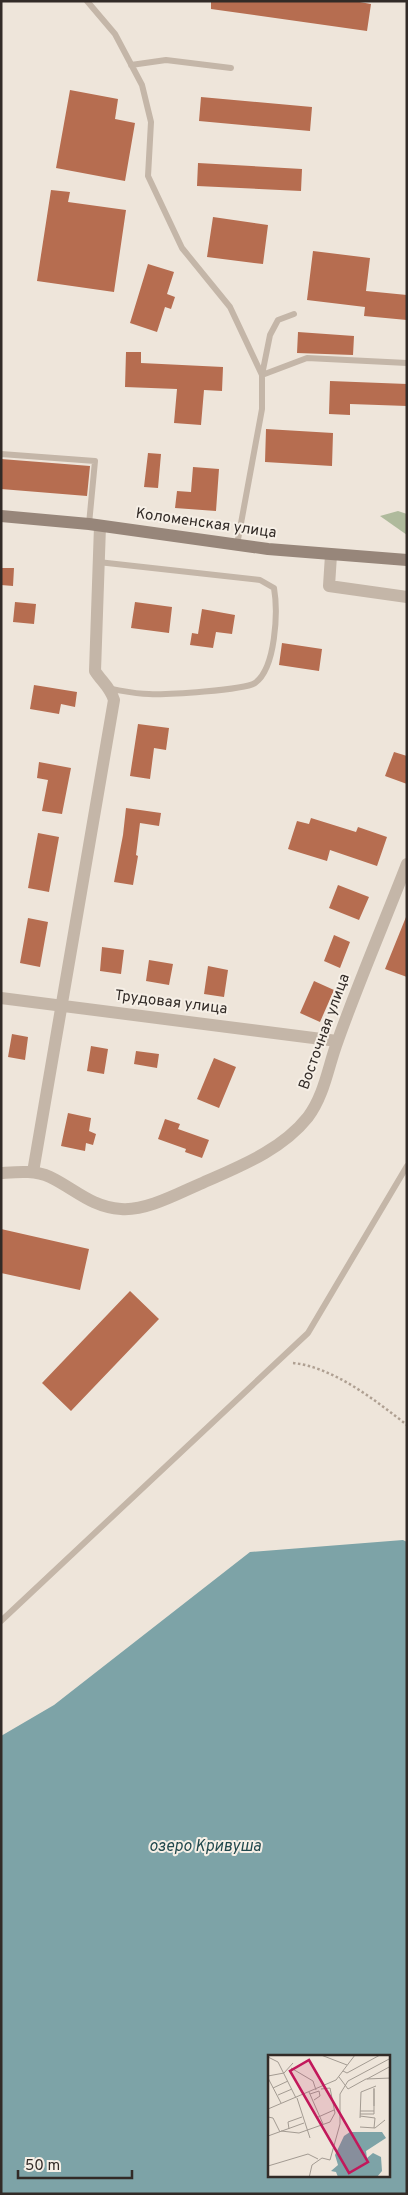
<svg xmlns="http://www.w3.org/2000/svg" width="408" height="2195" font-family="Overpass,sans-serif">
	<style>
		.green { fill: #afba9c }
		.water { fill: #7da3a7; fill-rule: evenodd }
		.building { fill: #b66d50 }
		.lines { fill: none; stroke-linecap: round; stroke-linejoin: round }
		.path { stroke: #afa092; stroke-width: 2.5; stroke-dasharray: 2.5 2.5; stroke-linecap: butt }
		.lane { stroke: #c4b6a8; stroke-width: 6 }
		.street { stroke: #c4b6a8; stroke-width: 12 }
		.secondary { stroke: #97867a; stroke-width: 12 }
		.labels { text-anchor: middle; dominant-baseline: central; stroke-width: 4; stroke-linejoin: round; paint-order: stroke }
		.street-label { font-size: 15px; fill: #322b27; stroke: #f6efe6 }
		.water-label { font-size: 16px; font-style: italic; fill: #22494e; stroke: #f6efe6 }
		.inset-road { fill: none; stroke: #a39b92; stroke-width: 1 }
		.view { fill: #c2185b; fill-opacity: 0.15; stroke: #c2185b; stroke-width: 2.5 }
		.inset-edge { fill: none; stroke: #322b27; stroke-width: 2.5 }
	</style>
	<rect width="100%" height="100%" fill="#eee5da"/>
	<!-- green -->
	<path class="green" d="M398,511L407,514V535L380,516Z"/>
	<!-- water -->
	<path class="water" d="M403,1540L407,1542V2194H1V1736L54,1705L250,1552ZM269,2056H389V2176H269Z"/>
	<!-- building -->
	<path class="building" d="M211,1H354L371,4L367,31L211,9Z
		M70,90L118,99L115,119L135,123L125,181L56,168Z
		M201,97L312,107L310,131L199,121Z
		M198,163L302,169L301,191L197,186Z
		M51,190L70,192L68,202L126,210L114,292L37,281Z
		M213,217L268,225L263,264L207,257Z
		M313,251L370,258L366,291L407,295V320L364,316L365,307L307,300Z
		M148,264L174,272L167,294L175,297L171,309L165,307L157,332L130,323Z
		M298,332L354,336L353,355L297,353Z
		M126,352H141V363L223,367L222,391L204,390L201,425L174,423L177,389L125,387Z
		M330,381L407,384V406L350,404V415L329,414Z
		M266,429L333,433L332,466L265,462Z
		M148,453L161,454L158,488L144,487Z
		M1,459L90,466L87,496L1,489Z
		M193,467L219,469L216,511L175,508L177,491L191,492Z
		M1,568H14L13,586L1,585Z
		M15,602L36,604L34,624L13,622Z
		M135,602L172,607L169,633L131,628Z
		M202,609L235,615L232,634L216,632L213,648L190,645L192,633L198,634Z
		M282,643L322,649L319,671L279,665Z
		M34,685L77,692L75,707L61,704L59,714L30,709Z
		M138,724L169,728L166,750L154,748L150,779L130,776Z
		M394,752L407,756V784L385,776Z
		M39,762L71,768L62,814L42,811L48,780L37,778Z
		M126,808L161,813L159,826L140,823L136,855L138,856L133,885L114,882L123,835Z
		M311,818L356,832L358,827L387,837L377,866L330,850L327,861L288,849L297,821L309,824Z
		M38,833L59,837L49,892L28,888Z
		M338,885L369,897L359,920L329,908Z
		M406,917H407V977L385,969Z
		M28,918L48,922L40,967L20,963Z
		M334,935L350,942L340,968L324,961Z
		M102,947L124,950L121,974L100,971Z
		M149,960L173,964L169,985L146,981Z
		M208,966L228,970L224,997L204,994Z
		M314,981L334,990L320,1022L300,1013Z
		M12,1034L28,1037L25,1060L8,1057Z
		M91,1046L108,1049L104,1074L87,1071Z
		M136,1051L159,1054L157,1068L134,1064Z
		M214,1058L236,1067L219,1108L197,1099Z
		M68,1113L91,1118L89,1131L96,1134L93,1145L86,1143L85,1151L61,1146Z
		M165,1119L180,1124L178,1129L209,1140L202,1158L185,1152L186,1149L158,1139Z
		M1,1229L89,1249L80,1290L1,1273Z
		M130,1291L159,1319L71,1411L42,1383Z"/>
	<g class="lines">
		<!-- path -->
		<path class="path" d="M293,1363C333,1367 375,1400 407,1425"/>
		<!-- lane -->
		<path class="lane" d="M87,1L115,34L142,85L151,122L148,176L182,248L230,307L262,375V409L237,545
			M131,65L166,60L231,68
			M262,375L307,358L407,363
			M262,375L270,335L278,320L294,314
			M1,454L95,461L89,524
			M98,562L260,580L274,588C278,611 276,668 255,683C245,690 165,695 149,694C136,694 123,691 111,689
			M1,1621L308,1333L407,1166"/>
		<!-- street -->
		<path class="street" d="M331,555L329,586L407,597
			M1,998L337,1041
			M33,1172L114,700C110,687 102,682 95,671L100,526
			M1,1173C17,1172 35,1170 50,1177C75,1189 91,1207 121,1209C146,1211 177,1194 200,1184C238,1167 281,1151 308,1117C325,1094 328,1066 338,1040C359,981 384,923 407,864"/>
		<!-- secondary -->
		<path class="secondary" d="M1,516L89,524L268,549L407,560"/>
	</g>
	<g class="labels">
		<!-- street labels -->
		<g class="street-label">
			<text transform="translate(206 524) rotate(8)">Коломенская улица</text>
			<text transform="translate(171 1003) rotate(7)">Трудовая улица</text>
			<text transform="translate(325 1032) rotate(-70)">Восточная улица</text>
		</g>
		<!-- water labels -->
		<g class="water-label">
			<text x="205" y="1847">озеро Кривуша</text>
		</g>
	</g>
	<!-- overview -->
	<g transform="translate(268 2055)">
		<rect width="122" height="122" fill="#eee5da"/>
		<path d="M82,77H114L118,83L98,96L99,103L105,98L113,102L114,116L109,122H70L68,117L63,116L70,110L67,100L76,81Z" fill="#7da3a7"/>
		<path class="inset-road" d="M53,0L79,10M0,2L10,7L28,43M23,13L45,26L48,35M75,16L79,18L112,0M0,21L16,18L25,8M71,22L80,34L98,24L123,23M0,23L13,48M99,24L123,11M5,33L20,26M106,34V51M41,37L55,69M42,39L51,36L52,41L46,45M10,40L24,34M29,43L42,83M0,54L68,25L87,0M92,56H106V33M92,59H106V56M92,61L107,63L106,73M0,62L5,63L12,77M48,63L66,55M92,63L93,37L108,31M92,72L107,73L117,65M21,74L20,67L34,62M13,76L31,78L62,67L67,58L62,33L53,34M0,81L36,68M0,111L40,99L50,104M41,123L44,110L54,103L62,105L72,69V39L80,26L123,3"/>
		<path class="view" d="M41,5L100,107L81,118L22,16Z"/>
		<rect width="122" height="122" class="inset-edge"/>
	</g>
	<!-- border -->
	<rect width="408" height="2195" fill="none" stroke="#322b27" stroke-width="5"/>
	<!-- scale -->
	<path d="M18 2170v8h114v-8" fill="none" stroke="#322b27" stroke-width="2.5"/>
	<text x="25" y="2170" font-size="15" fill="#322b27" stroke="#f6efe6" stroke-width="4" paint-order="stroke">50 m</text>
</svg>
